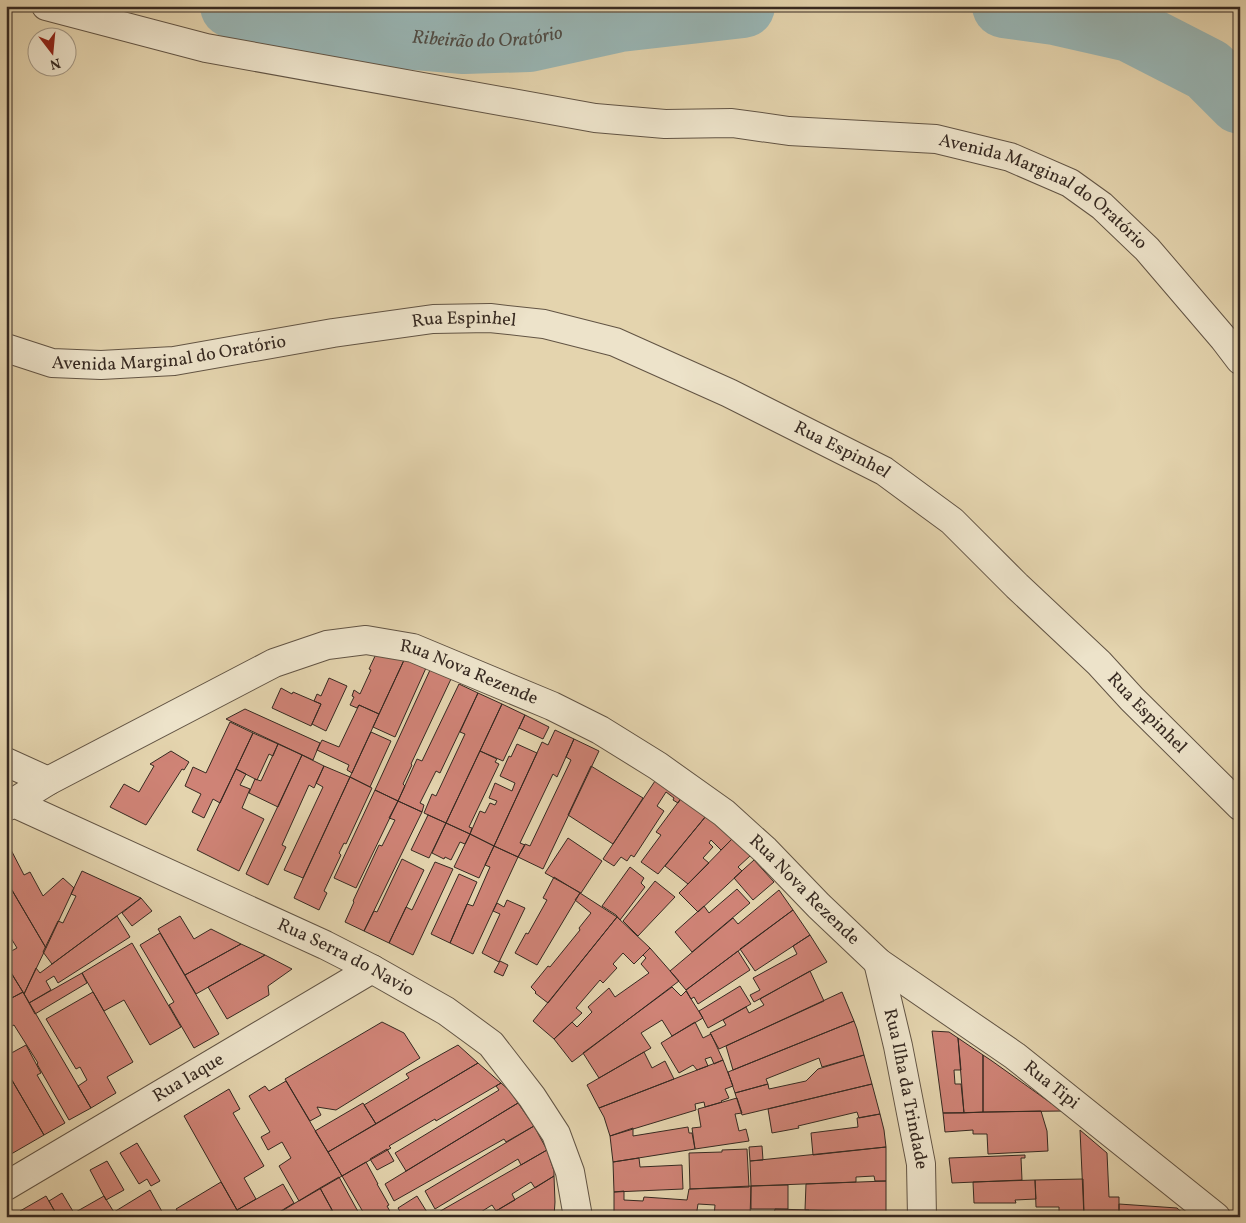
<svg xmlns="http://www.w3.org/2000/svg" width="1246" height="1223" font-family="Vollkorn,serif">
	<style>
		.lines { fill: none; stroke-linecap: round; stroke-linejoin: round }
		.river { stroke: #99b6b5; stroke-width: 64 }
		.building { fill: #cf8376; stroke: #362921 }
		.minor-casing { stroke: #625444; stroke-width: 30 }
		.minor { stroke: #ede3ca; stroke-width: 28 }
		.labels { text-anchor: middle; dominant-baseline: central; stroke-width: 4; stroke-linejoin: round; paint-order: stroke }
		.street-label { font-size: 18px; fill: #362921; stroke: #ede3ca }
		.water-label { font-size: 19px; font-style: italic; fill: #4f4c46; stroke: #ede3ca }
	</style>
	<rect width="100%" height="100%" fill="#e4d4ae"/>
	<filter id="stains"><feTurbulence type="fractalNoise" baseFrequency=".004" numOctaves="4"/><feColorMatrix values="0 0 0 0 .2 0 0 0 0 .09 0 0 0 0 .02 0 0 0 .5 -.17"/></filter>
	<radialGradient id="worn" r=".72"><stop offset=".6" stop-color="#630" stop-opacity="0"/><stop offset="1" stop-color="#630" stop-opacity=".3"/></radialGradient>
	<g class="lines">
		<!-- river -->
		<g class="river">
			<path id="s1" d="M232,6L306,26L369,34L464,42L529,40L620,20L743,6"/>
			<path d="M1004,6L1055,13L1130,30L1208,70L1240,102"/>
		</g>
	</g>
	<!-- building -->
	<path class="building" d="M376,654L405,658L379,714L359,705L357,708L350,705L354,697L352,696L354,690L360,694L371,670L369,669Z
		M405,658L426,668L395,737L373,727Z
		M430,670L451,679L411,764L412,765L403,784L405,786L398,801L375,790Z
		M329,678L347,686L326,731L312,724L321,704L314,701L317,694L321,696Z
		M459,684L478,693L440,773L436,771L420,803L424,805L422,812L398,801L417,759L422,761Z
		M281,688L292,694L293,692L321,704L311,726L272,708Z
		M478,693L502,704L446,823L424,813L432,794L436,796L465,734L460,732Z
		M502,704L525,715L503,761L480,751Z
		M359,705L379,714L352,773L347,770L349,765L317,750L322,740L339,747Z
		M245,709L320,743L313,760L226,719Z
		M525,715L549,727L543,739L519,728Z
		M230,722L253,733L220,803L213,799L204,818L192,812L201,794L185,786L193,767L206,773Z
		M555,730L574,739L557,777L553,774L520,843L525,845L518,857L494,846L542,742L548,745Z
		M371,732L391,741L370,787L350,777Z
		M253,733L278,744L273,756L269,754L257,780L236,769Z
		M574,739L599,751L543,869L518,857L525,844L530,846L571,760L566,757Z
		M278,744L302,755L278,807L249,793L255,779L261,781Z
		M517,744L537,753L494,846L470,834L480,811L485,813L490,803L495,805L497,801L489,798L495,783L512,791L515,783L500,776L509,756L511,757Z
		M171,751L189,762L184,770L182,769L146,825L110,807L124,784L139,792L154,766L150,764Z
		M480,751L497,759L495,762L499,764L469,827L472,828L470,834L446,823Z
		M302,755L324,766L314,788L309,785L282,845L286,847L268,885L246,874Z
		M324,766L350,777L303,878L284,870L323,787L316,783Z
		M591,766L643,798L613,844L568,815Z
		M236,769L246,774L240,785L250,789L242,808L264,819L239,871L197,850Z
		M350,777L372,788L346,844L344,843L339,853L341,855L324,891L327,893L319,910L294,898Z
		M655,781L682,797L678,803L673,800L674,798L666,792L657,806L664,811L634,857L631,855L627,861L621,857L614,866L603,859Z
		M375,790L398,801L356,888L334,878Z
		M682,797L706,816L658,874L641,862L661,835L656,832Z
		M398,801L422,812L364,931L345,922L354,902L353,901L379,845L382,846L395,820L389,818Z
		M428,815L446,823L429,858L411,850Z
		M706,816L733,838L721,850L711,840L709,843L713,847L703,858L709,863L688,884L665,866Z
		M446,823L470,834L465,844L460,842L451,860L445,857L444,859L432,853Z
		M470,834L494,846L479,878L454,867Z
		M568,838L602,861L581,893L545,873Z
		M733,838L750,856L738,867L742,871L698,912L679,893Z
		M9,846L24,875L30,872L43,896L63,878L74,888L46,948L6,880V847Z
		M494,846L518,857L473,954L450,943L467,904L473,906L490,867L485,865Z
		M402,859L424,870L389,943L364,931L374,911L377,912Z
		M754,860L774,882L753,900L734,878Z
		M435,862L453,869L413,955L389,943L406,907L412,910Z
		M630,867L644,878L641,883L645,887L620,920L616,915L602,906Z
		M82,871L141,898L52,964L43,952L58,921L63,923L76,896L71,894Z
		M459,874L477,882L450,943L431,934Z
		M554,877L580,893L537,965L515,953L526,933L528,934L547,900L543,898Z
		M6,880L46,948L24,994L6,964V954L17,948L6,930Z
		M655,881L675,897L638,936L623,921Z
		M737,889L750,903L692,952L675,932L704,906L709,913Z
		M779,890L793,910L686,990L670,971L733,918L738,924Z
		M580,893L617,917L548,1003L535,993L536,992L531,987L548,966L550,967L580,930L579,928L591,913L575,900Z
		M141,898L152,911L132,926L122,913Z
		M507,900L525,908L499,962L482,953L500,914L493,911L497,903L504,907Z
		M793,910L810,935L755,971L740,949Z
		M117,916L130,937L58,983L54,976L46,981L51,990L29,1003L24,994L36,968L40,973Z
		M180,916L194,939L211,929L241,944L185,975L158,929Z
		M617,917L650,948L634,964L623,953L613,964L617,968L603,983L600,980L576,1008L582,1013L554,1039L533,1021Z
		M160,933L219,1034L194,1048L169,1005L174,1002L140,945Z
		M810,935L827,962L754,1002L750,995L760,990L753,978L797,954L793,946Z
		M132,943L181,1027L150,1045L124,1000L104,1011L82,973Z
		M241,944L265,955L196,994L185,975Z
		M650,948L679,981L572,1062L554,1039L572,1022L577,1027L592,1012L588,1007L609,988L615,997L649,973L641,964L646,958L643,955Z
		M738,951L750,970L698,1004L694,997L691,999L686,990Z
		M265,955L292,969L268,986L269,995L227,1019L208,987Z
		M500,961L508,965L503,976L494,972Z
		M810,971L824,1001L719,1049L710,1033L726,1025L723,1020L746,1007L749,1013L764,1005L760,999Z
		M11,973L23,992L6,1001V976Z
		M82,973L87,983L35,1014L29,1003Z
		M740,986L751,1004L708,1028L699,1011Z
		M672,987L681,996L686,991L703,1018L672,1036L662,1020L641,1033L651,1048L599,1078L583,1053Z
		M23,992L91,1108L69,1120L37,1064L38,1063L14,1025L6,1029V1001Z
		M93,992L133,1062L107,1077L116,1093L91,1108L78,1086L87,1080L80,1067L76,1069L46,1019Z
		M842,992L854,1021L733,1070L726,1046Z
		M854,1021L857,1029L864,1055L822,1067L819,1058L766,1079L768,1084L735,1093L728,1072Z
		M382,1022L404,1033L420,1058L336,1110L317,1107L321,1115L310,1121L285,1079Z
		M695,1022L703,1038L711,1034L723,1060L714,1064L711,1057L705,1059L708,1066L697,1070L693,1065L679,1073L661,1043Z
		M932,1031L949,1032L958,1038L961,1070H954L955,1084H961L964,1113H943Z
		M958,1038L983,1055V1112L964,1113Z
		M26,1045L41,1073L37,1075L65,1123L44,1135L6,1070V1056Z
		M458,1045L478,1063L376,1124L364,1105L409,1078L406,1074Z
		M644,1052L652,1068L665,1061L674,1079L599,1108L587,1085Z
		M864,1055L872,1084L742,1115L735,1093L768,1084L769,1089L806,1081L818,1069Z
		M983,1055L992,1061L1062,1111L983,1112Z
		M723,1060L733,1086L725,1089L729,1098L721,1101L722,1102L705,1107L704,1102L695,1104L696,1110L610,1136L604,1117L599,1108Z
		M478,1063L501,1083L436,1121L435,1119L389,1146L391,1148L342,1176L328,1152Z
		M6,1070L44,1135L6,1157Z
		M286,1081L342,1176L299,1201L279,1166L291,1158L282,1142L268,1150L261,1137L270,1132L249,1096L265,1086L269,1091Z
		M501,1083L510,1091L518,1103L406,1171L395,1153L499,1090L496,1086Z
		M872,1084L880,1114L859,1118L857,1112L798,1126L799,1128L772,1133L768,1109Z
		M229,1089L240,1109L233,1113L264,1166L244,1178L256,1199L237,1210L184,1116Z
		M737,1098L742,1113L735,1114L739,1131L746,1129L749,1141L695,1149L692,1128L701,1127L698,1109Z
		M363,1103L376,1124L328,1152L315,1131Z
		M518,1103L534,1126L506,1142L504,1139L394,1201L385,1184Z
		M1041,1111L1047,1131L1048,1151L988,1154L987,1134H973V1130L945,1132L943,1113Z
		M880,1114L884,1130L886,1147L813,1155L811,1133L858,1127L857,1118Z
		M534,1126L547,1150L521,1165L518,1159L435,1209L425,1191Z
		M688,1127L689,1133H692L695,1149L613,1162L610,1136L633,1128V1136Z
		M1080,1130L1107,1153L1109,1197H1119V1217H1084Z
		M137,1143L160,1181L151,1186L147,1179L139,1184L120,1153Z
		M762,1146L763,1160L750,1161L749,1147Z
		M886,1147V1181H875L874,1176L856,1177V1182L751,1186L750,1161Z
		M387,1149L394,1161L377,1170L370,1159Z
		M747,1149L749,1187L690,1189L689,1153L722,1152V1150Z
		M547,1150L554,1171V1176L535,1188L531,1182L512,1194L515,1200L496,1211L492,1205L473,1217H430Z
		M1025,1155V1158H1021L1022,1180L952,1183L949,1158Z
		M639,1158L640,1167L682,1165L683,1189L614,1192L613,1162Z
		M107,1161L124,1190L106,1200L90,1170Z
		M366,1162L378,1184H377L389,1205L387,1206L393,1217H366L342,1176Z
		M554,1176L555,1202L554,1217H489L496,1211Z
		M339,1177L361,1217H336L320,1188Z
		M1083,1179L1084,1213H1059V1207H1036L1035,1180Z
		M1035,1180L1036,1199L1015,1200L1016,1203H974L973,1182Z
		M886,1181V1212L805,1210L806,1184Z
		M221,1182L241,1217H181L176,1209Z
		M283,1184L294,1203L271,1217H241L237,1210Z
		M788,1185V1209H751V1186Z
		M751,1186L750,1217H714L715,1205L698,1204L696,1217H614V1192L624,1191V1200L643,1201L644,1197L687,1200L689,1189H690Z
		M320,1188L332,1210L321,1217H272Z
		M150,1190L165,1217H117L114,1212Z
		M62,1193L74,1213L104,1196L117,1217H58L49,1201Z
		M46,1196L58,1217H24L20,1211Z
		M417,1196L430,1217H403L398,1208Z
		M1119,1204L1177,1208L1187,1217H1119Z
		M775,1209L809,1210V1217H750L751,1213L774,1214Z
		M853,1211L886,1212V1217H852Z
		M953,1213H1025V1217H953Z
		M1025,1213H1084V1217H1025Z"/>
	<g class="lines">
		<defs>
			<g id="minor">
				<path id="s2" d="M46,6L206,48L595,118L665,124L732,123L789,131L936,139L1010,157L1070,183L1102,206L1147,249L1224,339L1240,360"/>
				<path id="s3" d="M6,348L52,363L101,365L174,361L333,333L433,319L490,318L544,324L615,342L729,393L884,471L952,521L1017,586L1099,663L1132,699L1240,806"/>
				<path d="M6,762L48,781"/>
				<path id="s4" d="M14,803L325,945L372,969L446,1011L491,1044L532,1097L556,1134L570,1172L578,1217"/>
				<path id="s5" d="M6,807L48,781L274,663L327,645L366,640L413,648L552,706L600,730L658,766L724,813L765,850L819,906L878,962L1015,1056L1216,1217"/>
				<path id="s6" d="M878,962L898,1046L921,1164L922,1217"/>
				<path id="s7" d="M6,1186L372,969"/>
			</g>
		</defs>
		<!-- minor casing -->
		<use href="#minor" class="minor-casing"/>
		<!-- minor -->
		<use href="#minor" class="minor"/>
	</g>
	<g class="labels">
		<!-- street labels -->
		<g class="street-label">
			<text stroke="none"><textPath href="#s2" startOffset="1024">Avenida Marginal do Oratório</textPath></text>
			<text stroke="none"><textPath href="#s3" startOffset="464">Rua Espinhel</textPath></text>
			<text stroke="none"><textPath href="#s3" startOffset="166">Avenida Marginal do Oratório</textPath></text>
			<text stroke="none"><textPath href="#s3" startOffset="869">Rua Espinhel</textPath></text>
			<text stroke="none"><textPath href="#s5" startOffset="508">Rua Nova Rezende</textPath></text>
			<text stroke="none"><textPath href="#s3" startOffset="1274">Rua Espinhel</textPath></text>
			<text stroke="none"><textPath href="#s5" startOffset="912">Rua Nova Rezende</textPath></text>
			<text stroke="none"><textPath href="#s4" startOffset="366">Rua Serra do Navio</textPath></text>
			<text stroke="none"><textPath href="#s7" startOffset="212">Rua Iaque</textPath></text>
			<text stroke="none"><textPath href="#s5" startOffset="1228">Rua Tipi</textPath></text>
			<text stroke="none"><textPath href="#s6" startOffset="130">Rua Ilha da Trindade</textPath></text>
		</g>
		<!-- water labels -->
		<g class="water-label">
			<text stroke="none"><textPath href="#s1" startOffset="259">Ribeirão do Oratório</textPath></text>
		</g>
	</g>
	<!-- margin -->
	<rect width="1246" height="1223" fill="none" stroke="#e4d4ae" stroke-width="25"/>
	<rect x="8" y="8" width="1231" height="1208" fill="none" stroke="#362921" stroke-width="2.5"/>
	<rect x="12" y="12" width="1221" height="1198" fill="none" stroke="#362921"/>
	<!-- north arrow -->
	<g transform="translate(52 52) rotate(164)"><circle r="24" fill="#ede3ca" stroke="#a49986"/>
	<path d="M0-4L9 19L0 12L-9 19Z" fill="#8f2418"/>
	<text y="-8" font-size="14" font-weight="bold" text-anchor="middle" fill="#362921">N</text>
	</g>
	<rect width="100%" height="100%" filter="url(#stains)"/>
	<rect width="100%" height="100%" fill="url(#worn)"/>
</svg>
